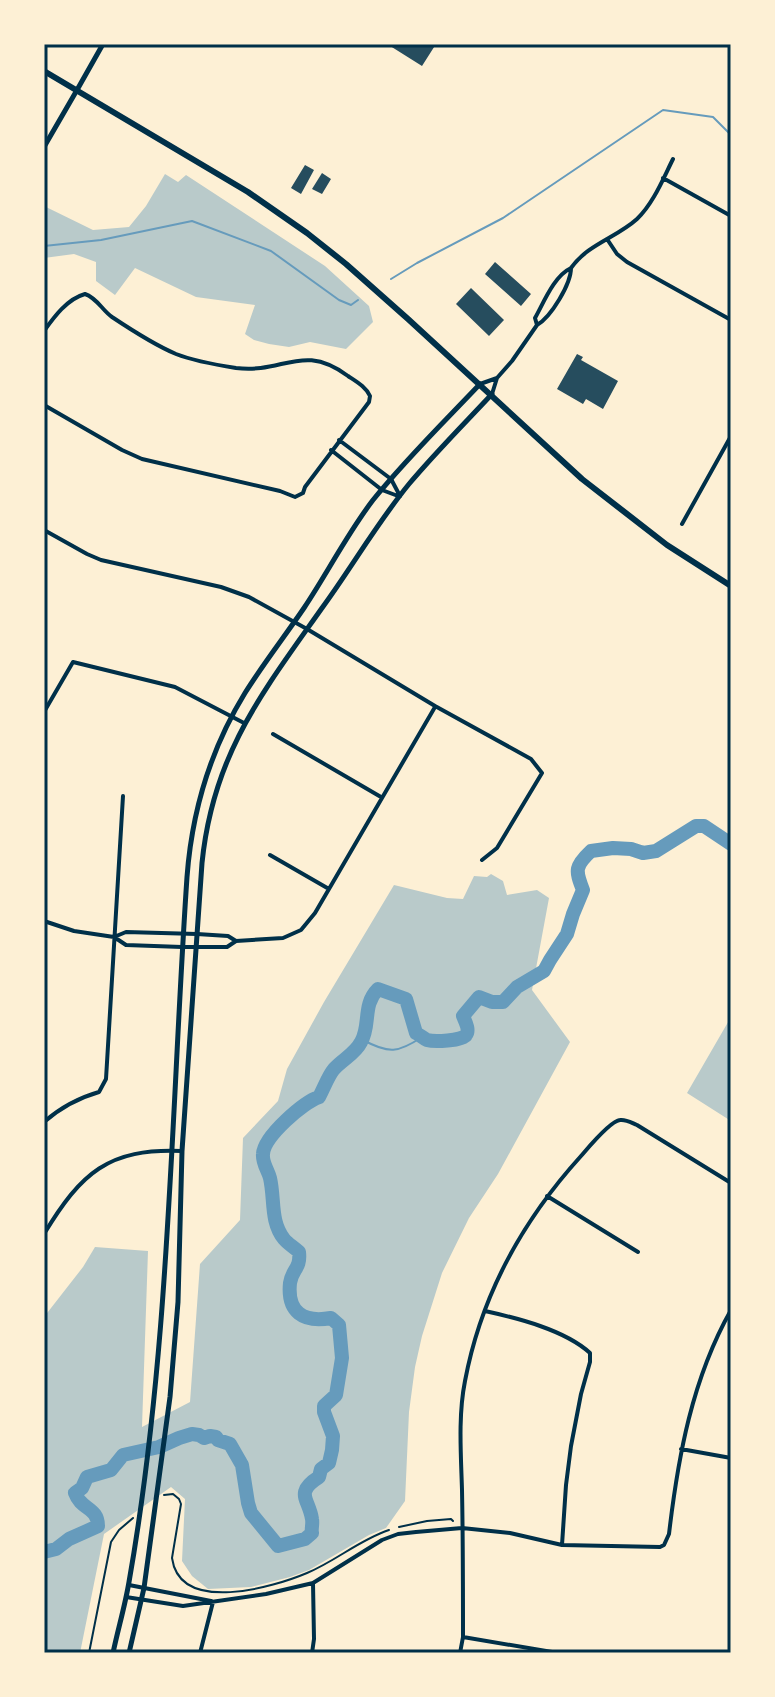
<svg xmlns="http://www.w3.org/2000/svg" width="775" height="1697" font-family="Arial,sans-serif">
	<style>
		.green { fill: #b9caca }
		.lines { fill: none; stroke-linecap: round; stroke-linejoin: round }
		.stream { stroke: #669bbc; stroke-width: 2 }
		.river { stroke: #669bbc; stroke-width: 14 }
		.building { fill: #264d5e }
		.path { stroke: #003049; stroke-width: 2 }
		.minor { stroke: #003049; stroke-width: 4 }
		.tertiary { stroke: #003049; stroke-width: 5 }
		.secondary { stroke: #003049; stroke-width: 5 }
		.primary { stroke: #003049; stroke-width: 6 }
		.neatline { fill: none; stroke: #003049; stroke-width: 3 }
	</style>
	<rect width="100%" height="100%" fill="#fdf0d5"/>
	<!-- green -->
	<path class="green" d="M165,174L178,182L186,175L325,266L369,306L373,322L346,349L310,342L289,347L269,344L254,340L245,334L255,305L196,297L135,268L115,295L96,281V262L74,254L44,258V206L93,230L129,227L146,206Z
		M491,874L503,881L507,895L537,890L549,898L532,990L570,1042L498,1174L469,1218L442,1273L422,1336L415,1367L409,1412L405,1501L386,1528L369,1535L309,1570L290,1577L251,1587L208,1589L192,1576L182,1561L185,1499L171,1487L104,1534L80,1653H44V1317L83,1267L95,1247L148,1251L142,1427L190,1402L200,1264L240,1220L243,1138L278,1101L287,1069L324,1002L394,885L447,898L463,899L474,876L487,877Z
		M731,1017V1121L687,1093Z"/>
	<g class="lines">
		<!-- stream -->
		<path class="stream" d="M44,246L101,240L192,221L271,251L339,300L351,305L358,300
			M391,279L417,263L503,218L663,110L713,117L731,135
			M363,1040C389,1054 398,1053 422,1037"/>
		<!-- river -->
		<path class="river" d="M44,1552L56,1549L69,1539L98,1526C98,1507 81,1510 75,1493L82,1488L87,1477L111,1470L123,1455L159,1447L179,1438L192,1434L199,1435L204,1438L210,1436L216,1437L218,1440L230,1444L242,1465L248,1503L251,1513L278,1546L305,1539L312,1533C311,1529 313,1524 312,1519C309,1499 294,1493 319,1477L321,1469L329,1463L332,1450L333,1436L324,1412V1406L336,1395L342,1358L339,1325L331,1318C303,1323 287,1312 290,1283C292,1269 301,1269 299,1252C294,1247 288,1244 284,1239C270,1221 275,1200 270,1178C268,1170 262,1163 263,1154C264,1136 304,1102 319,1097C324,1088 328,1076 334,1069C343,1059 355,1054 361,1042C371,1025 362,1005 378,989L406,999L416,1033C420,1035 423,1038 427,1040C434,1042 462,1041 466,1035C470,1030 465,1021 463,1016L479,997L492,1002H503L517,987L544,971L550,960L567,934L573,914L583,890C575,870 575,866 591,851L613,848L631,849L643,853L656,851L696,826H704L731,844"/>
	</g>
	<!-- building -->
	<path class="building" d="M387,44H436L422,66Z
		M305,165L314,170L301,194L291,188Z
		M322,173L331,179L322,194L312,189Z
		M495,262L531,294L521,306L485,274Z
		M471,288L504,320L489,336L456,304Z
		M577,354L583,357L581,360L618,381L603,409L586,399L583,404L557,389Z"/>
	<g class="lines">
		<!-- path -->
		<path class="path" d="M164,1495L173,1494L179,1499L181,1504L172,1558C180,1615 274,1587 307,1573C336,1561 359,1540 389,1530
			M399,1527L427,1521L451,1519L453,1521
			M89,1653L111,1542L119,1530L133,1518"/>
		<!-- minor -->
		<path class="minor" d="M663,178L731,216
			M607,239L617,254L627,262L731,320
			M571,268C588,244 616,238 637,219C653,204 663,179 673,159
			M571,268C571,284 551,317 537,325L535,318C544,302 554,276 571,268Z
			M44,331C54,317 67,299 85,294C97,298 102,310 112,317C130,329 157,346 176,354C194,361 217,365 236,368C284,374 302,342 348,376C357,382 366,387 370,396L369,402L305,487L303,493L295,497L280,491L142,459L122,450L44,405
			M497,378L512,361L537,325
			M480,384L497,378L492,394
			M339,440L391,479L400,496
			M331,450L382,490L398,496
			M682,524L731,436
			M44,530L87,554L101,560L221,587L249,597L307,629L435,706L531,759L542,773L497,848L482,860
			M44,712L73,662L175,687L244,723
			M273,734L381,797
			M270,855L329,889
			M44,921L74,931L114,937L126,945L182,947H227L236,941L283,938L301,930L315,913L435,707
			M114,937L126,932L197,934L228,936L236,941
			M44,1122C60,1108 78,1098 99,1092L106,1079L123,796
			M547,1196L638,1252
			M44,1234C81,1173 108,1148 182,1151
			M485,1311C517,1318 565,1330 590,1353V1362L581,1394L571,1446L566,1485L562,1545
			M681,1449L731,1458
			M129,1585L211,1601
			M126,1597L183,1606L266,1594L313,1583L382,1540L398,1534L416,1532L462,1528L510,1533L562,1545L660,1547L664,1545L669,1534C678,1457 692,1379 731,1310
			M463,1637L558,1653
			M200,1653L213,1602
			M312,1653L314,1639L313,1583
			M460,1653L463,1637C463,1588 463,1539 462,1490C461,1455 458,1416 465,1381C481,1296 523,1220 581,1156C588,1148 610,1121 620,1120C626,1119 632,1123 637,1125L731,1183"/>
		<!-- tertiary -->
		<path class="tertiary" d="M44,147L77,90"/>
		<!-- secondary -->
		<path class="secondary" d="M77,90L103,44
			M113,1653C118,1629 125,1606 129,1582C170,1349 171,1112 187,877C192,810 210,750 245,693C263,664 285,636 304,608C328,572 347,534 373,500C406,459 444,422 480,384
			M129,1653L144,1588L170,1397L178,1302L182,1151L202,863C213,754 262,693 322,608C352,567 377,523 409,484C435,453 464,424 492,394"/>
		<!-- primary -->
		<path class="primary" d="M44,71L248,192L307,233L346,264L408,319L582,479L667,545L731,586"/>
	</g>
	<!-- border -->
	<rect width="775" height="1697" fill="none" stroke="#fdf0d5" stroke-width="92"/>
	<rect x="46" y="46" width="683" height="1605" class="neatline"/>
</svg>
